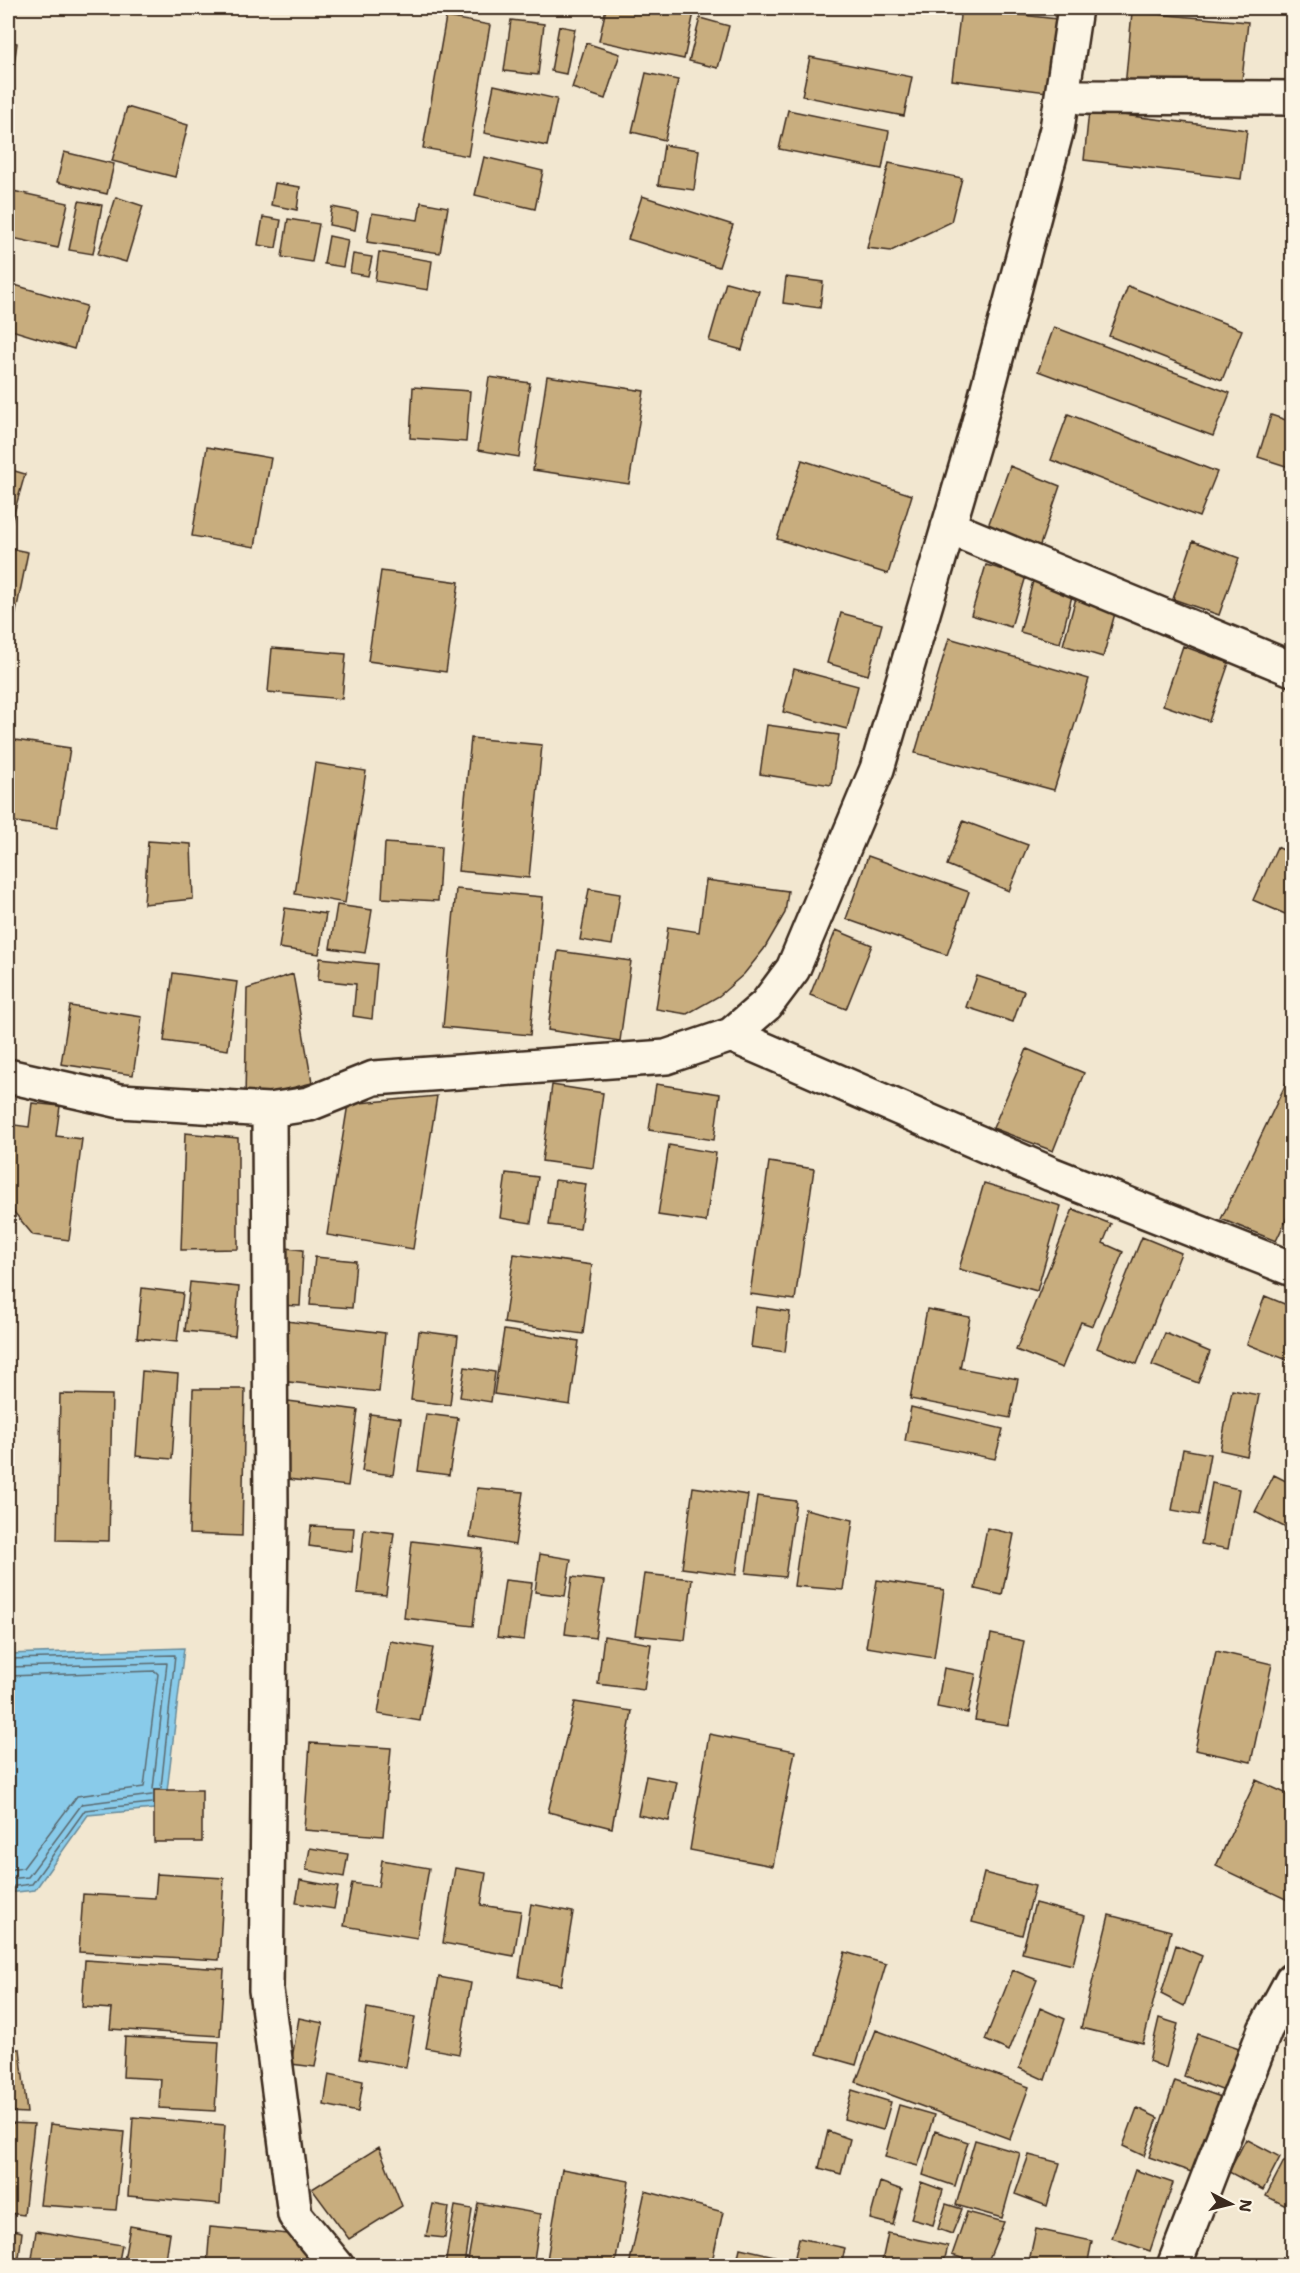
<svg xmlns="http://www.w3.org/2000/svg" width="1300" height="2273" font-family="'Shantell Sans',sans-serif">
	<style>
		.water { fill: #89cbea; stroke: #6a8b98; stroke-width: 1.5 }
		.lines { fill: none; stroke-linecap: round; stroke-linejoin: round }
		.shore { stroke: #5a6a70; stroke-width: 1.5 }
		.building { fill: #c8ad7e; stroke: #3b2a1e; stroke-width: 1.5 }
		.street-casing { stroke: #3b2a1e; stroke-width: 38 }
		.street { stroke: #fcf5e5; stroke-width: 33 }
	</style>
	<rect width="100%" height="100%" fill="#f2e7d0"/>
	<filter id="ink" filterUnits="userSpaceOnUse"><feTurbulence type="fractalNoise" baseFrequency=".0167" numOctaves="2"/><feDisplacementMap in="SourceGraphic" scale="12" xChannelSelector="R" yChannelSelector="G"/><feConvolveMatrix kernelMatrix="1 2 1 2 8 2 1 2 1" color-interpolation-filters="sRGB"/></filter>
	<g filter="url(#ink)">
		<!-- water -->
		<path class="water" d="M184,1648L165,1808L88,1815L35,1890L8,1893V1654Z"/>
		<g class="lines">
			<!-- shore -->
			<path class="shore" d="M8,1659L175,1655L161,1788
				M8,1667L167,1663L153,1789
				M8,1676L155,1671L158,1674L144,1787L77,1796L23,1868L8,1870
				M8,1879L28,1877L82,1804L152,1795
				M8,1887L32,1884L85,1810L152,1803"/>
		</g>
		<!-- building -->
		<path class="building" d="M606,8H695L684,59L599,41Z
			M961,8L1057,19L1047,92L952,80Z
			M1132,12L1248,22L1239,109L1124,98Z
			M446,17L490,25L468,156L423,148Z
			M700,18L729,26L718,68L689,61Z
			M511,20L544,24L538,75L504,71Z
			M559,26L575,29L566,74L551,71Z
			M8,41L17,43L10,92L8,91Z
			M586,43L620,54L605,99L572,88Z
			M810,57L912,77L904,116L802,96Z
			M646,73L678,80L665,140L632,132Z
			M494,85L557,99L547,146L484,133Z
			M127,107L188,125L175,177L112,161Z
			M788,110L889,131L882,169L779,149Z
			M1089,111L1247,130L1241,179L1084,160Z
			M664,145L699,150L694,190L658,185Z
			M64,152L114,164L107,194L57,182Z
			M484,157L543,171L535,209L475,195Z
			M889,163L962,178L951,222L891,251L867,248Z
			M275,183L300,187L297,210L271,205Z
			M13,191L68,203L58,248L8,237V219Z
			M642,196L733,225L719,267L628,239Z
			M116,197L143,206L126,262L98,254Z
			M79,201L102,205L93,254L69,250Z
			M421,202L448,207L440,253L367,242L372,213L418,220Z
			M332,207L358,212L355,230L329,225Z
			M263,217L281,220L276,248L258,245Z
			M288,219L319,224L312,262L282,257Z
			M329,236L348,240L343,267L324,264Z
			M379,252L432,261L428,290L375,281Z
			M353,254L372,257L368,276L350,273Z
			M786,277L823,282L820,308L783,303Z
			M726,282L759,291L742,350L709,341Z
			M8,283L86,306L74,349L8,329Z
			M1128,286L1242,330L1222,380L1109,336Z
			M1054,327L1230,393L1213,436L1038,371Z
			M547,376L644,391L629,484L533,470Z
			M489,377L530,383L519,457L478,450Z
			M413,387L470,391L466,442L410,438Z
			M1068,414L1217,472L1199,517L1051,460Z
			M1271,415L1292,422V468L1258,457Z
			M207,447L271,458L255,547L192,536Z
			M802,460L912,495L888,574L777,539Z
			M1010,466L1060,486L1039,548L988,526Z
			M8,469L25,474L10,527H8Z
			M1193,541L1239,558L1219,615L1173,599Z
			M8,548L28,552L12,632L8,631Z
			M986,565L1026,576L1011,627L971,615Z
			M381,571L459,582L446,672L368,661Z
			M1033,581L1073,592L1060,643L1020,632Z
			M1077,594L1117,606L1103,657L1063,645Z
			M841,613L882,624L868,675L827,663Z
			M949,638L1089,679L1054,790L915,753Z
			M1183,646L1229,663L1209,721L1163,705Z
			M272,648L346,654L342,699L268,692Z
			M794,669L858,686L847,729L783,712Z
			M767,725L839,735L831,785L760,774Z
			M471,738L542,745L529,878L458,871Z
			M8,739L70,748L57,828L8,821Z
			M315,763L366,771L345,903L295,894Z
			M963,821L1028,845L1009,891L947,865Z
			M148,841L191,844L193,899L144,904Z
			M385,843L441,847L438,901L382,898Z
			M1277,847L1292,854V917L1253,900Z
			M868,856L969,892L947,955L846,919Z
			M706,880L788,891L785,913L764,949L744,974L719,996L687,1014L656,1009L668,927L699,932Z
			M456,889L543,897L530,1035L443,1027Z
			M589,889L620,894L612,945L580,940Z
			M8,891L14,892L8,933Z
			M337,905L372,910L365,953L330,948Z
			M285,908L326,914L319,954L279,948Z
			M836,930L872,945L846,1009L810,995Z
			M558,951L631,961L620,1041L548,1030Z
			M320,958L377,964L372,1019L353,1016L356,984L318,980Z
			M173,973L237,982L228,1050L164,1041Z
			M293,974L312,1083L245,1099L247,989Z
			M977,976L1024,991L1013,1022L966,1007Z
			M70,1006L142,1017L133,1075L61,1064Z
			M1027,1049L1084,1073L1053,1151L993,1128Z
			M1292,1071V1207L1276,1241L1221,1219Z
			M656,1084L720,1094L714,1140L649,1130Z
			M552,1085L603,1093L593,1168L542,1161Z
			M437,1096L413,1249L327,1235L348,1104Z
			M32,1103L60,1106L56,1136L82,1139L69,1240L33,1235L8,1205V1124L29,1127Z
			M185,1133L238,1138V1249L181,1250Z
			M669,1145L716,1153L706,1222L658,1215Z
			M769,1162L814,1169L795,1300L750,1294Z
			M506,1173L538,1177L531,1223L500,1218Z
			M555,1180L586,1184L580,1229L549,1225Z
			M984,1183L1061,1206L1037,1291L959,1269Z
			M1073,1209L1111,1224L1103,1243L1123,1252L1093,1326L1081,1322L1062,1368L1016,1350Z
			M1142,1237L1181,1253L1137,1364L1097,1348Z
			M278,1247L303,1250L300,1306L275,1305Z
			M514,1254L592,1265L583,1334L504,1323Z
			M315,1257L356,1261L352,1308L310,1305Z
			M190,1282L239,1287L235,1336L185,1331Z
			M142,1288L183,1293L177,1342L137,1338Z
			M1265,1296L1292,1307V1362L1247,1344Z
			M756,1307L790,1312L785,1352L751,1347Z
			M927,1309L970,1317L960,1368L1018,1379L1010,1418L910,1399Z
			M286,1321L385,1333L379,1392L280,1381Z
			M504,1330L579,1341L570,1405L494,1394Z
			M419,1331L458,1336L450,1405L411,1400Z
			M1165,1333L1210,1352L1198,1383L1152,1365Z
			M465,1367L495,1372L491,1402L460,1397Z
			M142,1371L178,1374L172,1459L136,1456Z
			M193,1389H245L242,1536L189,1534Z
			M1232,1390L1259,1395L1247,1456L1220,1450Z
			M60,1394L112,1395L109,1541L57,1540Z
			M288,1401L358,1410L348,1486L279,1478Z
			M911,1407L1003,1429L995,1459L905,1441Z
			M370,1414L401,1418L393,1475L362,1471Z
			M426,1414L458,1418L449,1475L418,1471Z
			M1183,1449L1210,1454L1199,1515L1172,1510Z
			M1274,1475L1292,1484V1531L1255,1512Z
			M1212,1483L1239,1489L1228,1549L1201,1544Z
			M693,1487L748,1495L736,1575L682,1568Z
			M477,1488L523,1492L515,1545L470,1537Z
			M757,1496L796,1501L785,1577L746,1573Z
			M805,1509L853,1520L843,1590L794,1586Z
			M311,1526L354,1528L352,1552L309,1546Z
			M987,1528L1014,1534L1002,1595L975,1589Z
			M364,1529L394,1533L386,1595L357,1593Z
			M412,1541L482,1549L473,1626L404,1618Z
			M540,1554L571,1559L565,1596L535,1592Z
			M644,1574L692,1579L685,1640L635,1635Z
			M572,1577L604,1581L595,1638L565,1634Z
			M505,1580L532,1583L524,1640L497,1637Z
			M877,1580L944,1590L934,1658L866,1647Z
			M991,1634L1024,1641L1008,1725L975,1720Z
			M604,1636L651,1644L644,1690L598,1684Z
			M390,1641L433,1648L420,1721L378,1714Z
			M1216,1651L1272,1664L1251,1762L1195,1750Z
			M944,1668L976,1674L968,1713L937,1707Z
			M575,1702L632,1711L612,1828L548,1812Z
			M709,1734L795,1751L773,1866L690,1850Z
			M310,1743L391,1748L383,1836L304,1830Z
			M646,1776L677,1782L669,1821L638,1815Z
			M1256,1780L1292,1796V1902L1216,1866Z
			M154,1790H202V1842H154Z
			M310,1848L348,1854L344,1877L306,1870Z
			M382,1860L429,1868L417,1938L344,1926L352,1883L378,1887Z
			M455,1868L486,1873L481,1905L521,1911L514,1956L443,1943Z
			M984,1873L1035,1886L1022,1935L972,1922Z
			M157,1874L224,1878L219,1960L79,1952L83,1894L155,1898Z
			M300,1880L338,1887L334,1909L296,1903Z
			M1035,1903L1085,1916L1073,1965L1022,1953Z
			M531,1904L573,1912L561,1985L519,1977Z
			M1109,1915L1171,1931L1143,2043L1081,2028Z
			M1176,1945L1202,1956L1184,2006L1161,1994Z
			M845,1952L886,1964L856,2065L817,2054Z
			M85,1960L224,1969L220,2036L110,2029L112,2009L82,2007Z
			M1013,1970L1037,1980L1009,2051L985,2040Z
			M439,1977L471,1983L459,2054L426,2048Z
			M367,2008L415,2017L406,2067L359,2059Z
			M1040,2008L1065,2019L1045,2080L1019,2068Z
			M299,2018L323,2023L315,2067L291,2064Z
			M1159,2018L1178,2024L1166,2068L1149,2061Z
			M1292,2024V2048L1283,2043Z
			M876,2030L1029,2087L1010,2139L856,2082Z
			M1198,2034L1245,2050L1230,2093L1184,2076Z
			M125,2037L219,2042L215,2111L159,2108L161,2079L123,2077Z
			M8,2049H20L27,2113L8,2112Z
			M329,2074L363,2081L358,2112L324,2105Z
			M1175,2081L1224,2098L1197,2174L1149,2157Z
			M852,2090L891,2102L883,2130L844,2119Z
			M899,2105L934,2115L918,2166L885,2157Z
			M1137,2108L1158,2118L1144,2156L1123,2146Z
			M133,2117L225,2125L220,2204L128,2196Z
			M8,2123L34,2124L24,2215L8,2213Z
			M50,2124L124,2132L116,2210L40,2205Z
			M828,2131L850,2139L841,2174L819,2168Z
			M935,2131L968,2142L955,2186L923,2175Z
			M1246,2139L1280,2157L1263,2190L1229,2172Z
			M975,2140L1020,2153L1002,2218L956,2205Z
			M379,2147L402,2206L349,2239L312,2189Z
			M1029,2155L1060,2163L1047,2206L1015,2194Z
			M1284,2161L1292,2165V2209L1266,2196Z
			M562,2169L629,2181L615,2266H546Z
			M1135,2170L1173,2183L1150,2251L1112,2238Z
			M880,2182L902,2190L893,2225L870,2219Z
			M921,2182L943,2190L933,2225L911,2219Z
			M645,2191L723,2212L711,2266H629Z
			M478,2203L541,2214L533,2266H467Z
			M433,2204L449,2207L445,2238L426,2236Z
			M946,2204L962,2209L952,2234L938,2229Z
			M455,2206L472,2209L464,2266H445Z
			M967,2212L1004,2222L986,2266L952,2255Z
			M130,2226L170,2233L165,2266H123Z
			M210,2227L300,2235L320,2266H207Z
			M8,2229L22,2232L18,2266H8Z
			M1036,2229L1092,2241L1087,2266H1028Z
			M36,2231L122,2245L118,2266H31Z
			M888,2233L948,2246L943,2266H881Z
			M799,2238L845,2248L841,2266H793Z
			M740,2248L775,2256L773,2266H736Z
			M1108,2257L1130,2265V2266H1105Z
			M410,2258L440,2263V2266H409Z"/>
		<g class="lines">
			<defs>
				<path id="street" d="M1081,97L1292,98
					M948,527L1292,669
					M731,1035L1051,1174L1292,1269
					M8,1076L120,1101L269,1110L309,1104L374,1078L666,1057L731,1035L766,1005L793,969L877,769L975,437L1057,129L1075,8
					M269,1110L271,1513L266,1990L295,2215L337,2266
					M1174,2266L1265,2030L1292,1980"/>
			</defs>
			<!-- street casing -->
			<use href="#street" class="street-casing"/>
			<!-- street -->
			<use href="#street" class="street"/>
		</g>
	</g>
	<!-- margin -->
	<rect width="1300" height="2273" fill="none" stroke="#fcf5e5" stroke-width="30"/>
	<rect x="15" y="15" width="1270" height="2243" fill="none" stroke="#3b2a1e" stroke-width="2" filter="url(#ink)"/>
	<!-- north arrow -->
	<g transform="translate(1231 2204) rotate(97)" stroke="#fcf5e5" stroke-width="4.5" paint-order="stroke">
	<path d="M0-4.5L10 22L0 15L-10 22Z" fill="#3b2a1e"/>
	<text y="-9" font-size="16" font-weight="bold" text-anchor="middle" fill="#3b2a1e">N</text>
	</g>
</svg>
